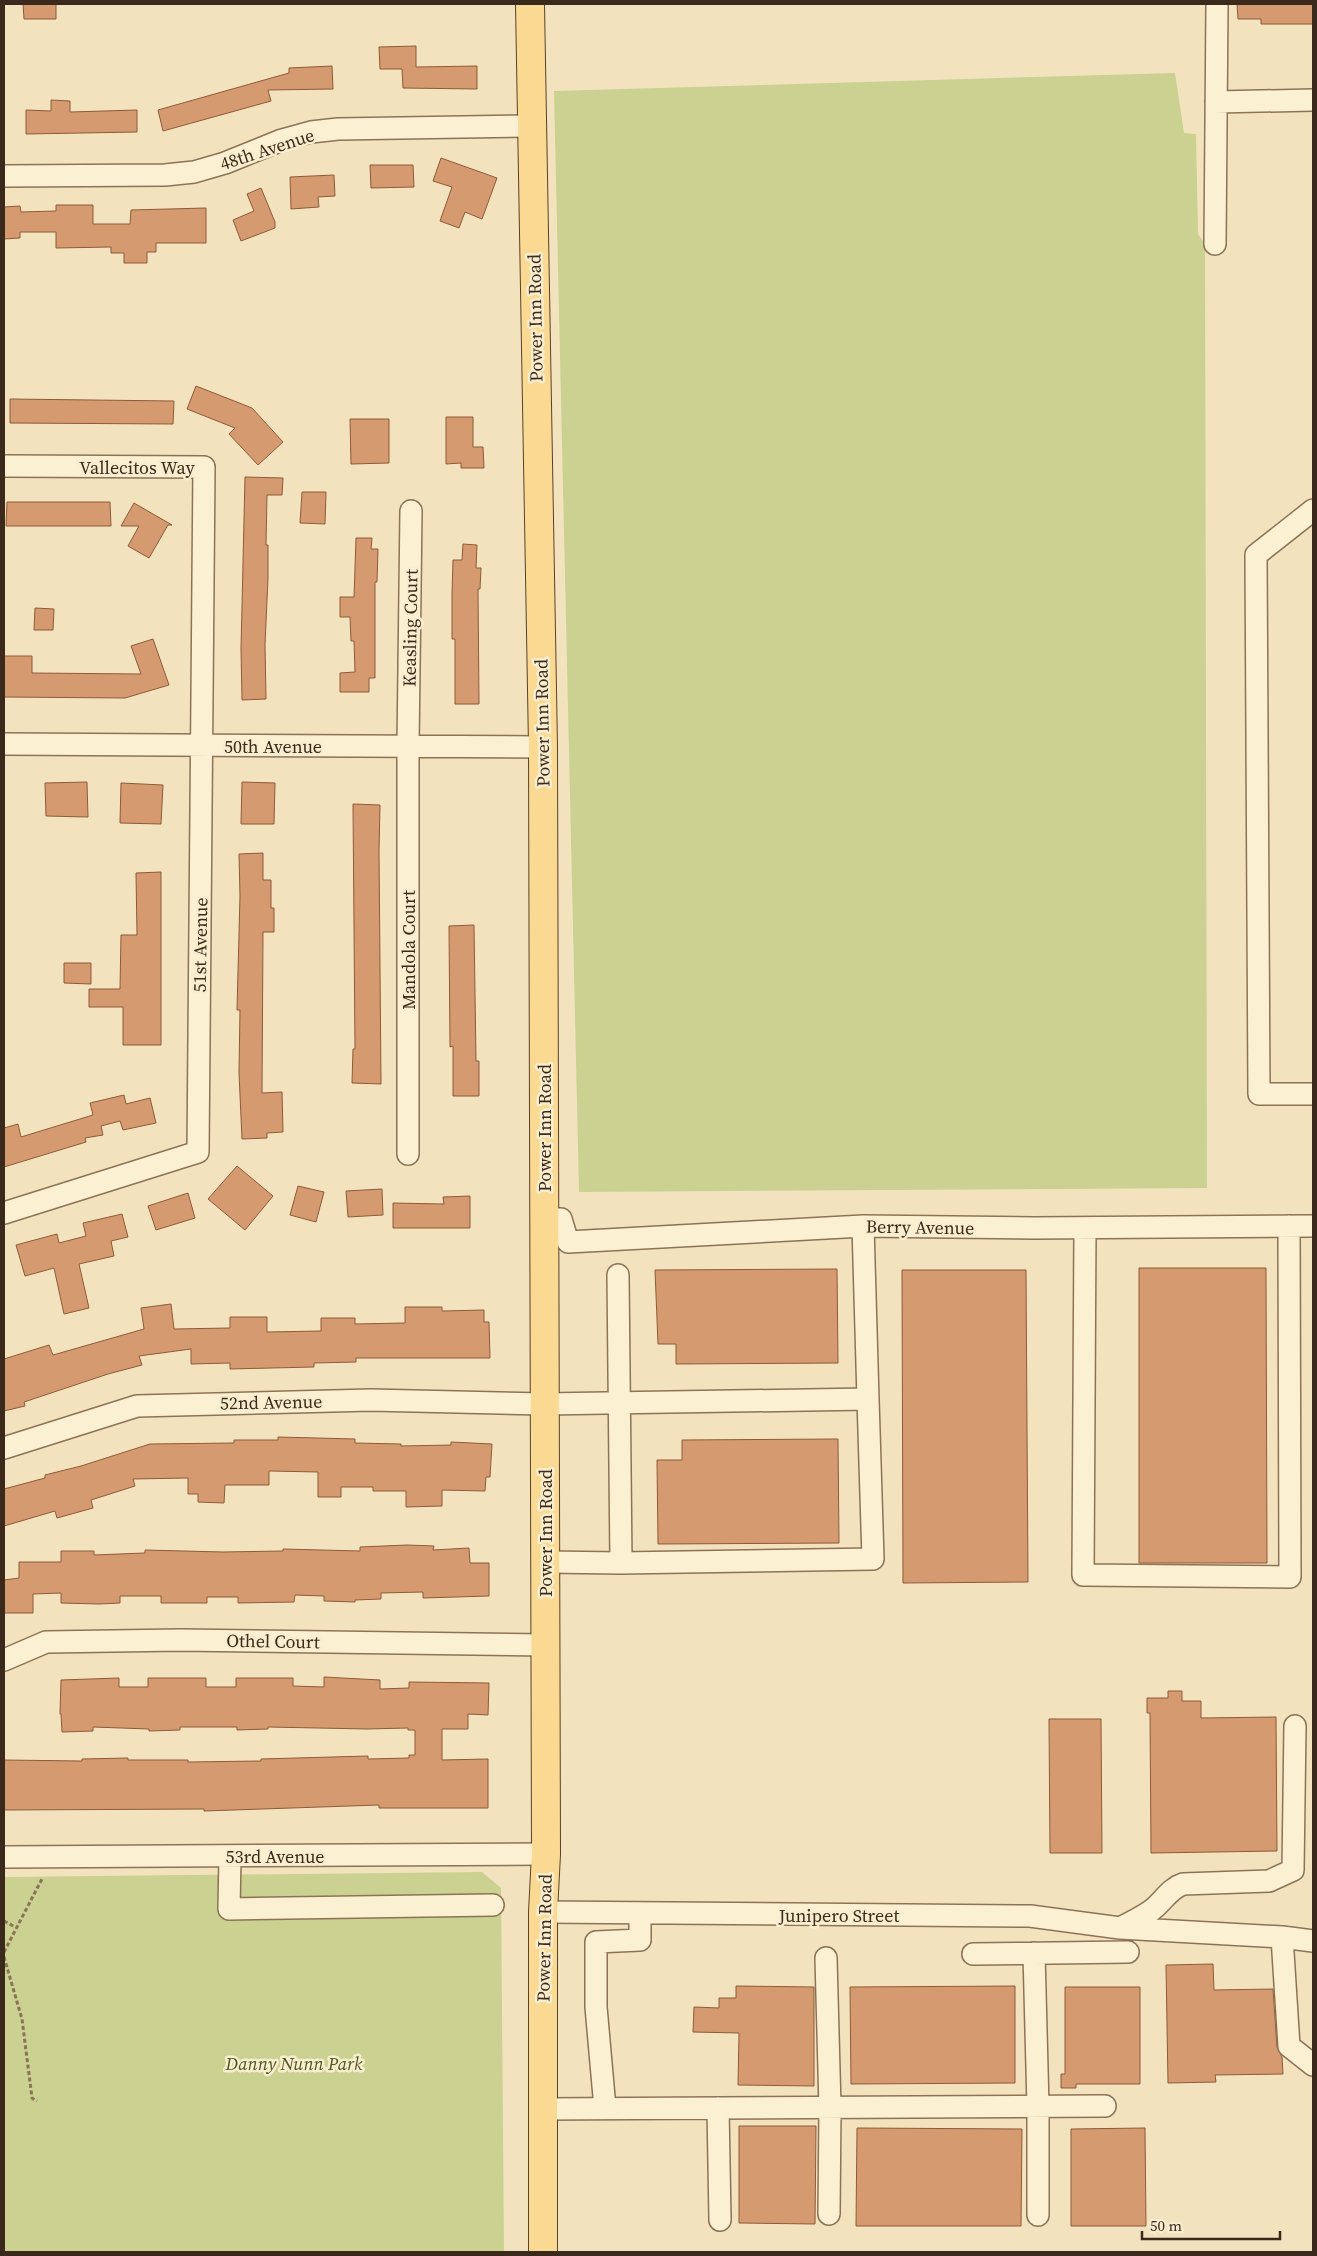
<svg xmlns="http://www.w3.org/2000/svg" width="1317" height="2256" font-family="'Source Serif 4',serif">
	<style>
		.green { fill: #cad191 }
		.building { fill: #d59a70; stroke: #8f5a38 }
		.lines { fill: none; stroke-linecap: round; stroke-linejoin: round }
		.minor-casing { stroke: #8d7355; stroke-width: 24 }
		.major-casing { stroke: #5a402a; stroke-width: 30 }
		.path { stroke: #8d7355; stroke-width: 3; stroke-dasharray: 4 2.5; stroke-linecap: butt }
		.minor { stroke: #fcf0d3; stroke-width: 21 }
		.major { stroke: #fad992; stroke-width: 28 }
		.labels { text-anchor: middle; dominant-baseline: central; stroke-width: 5; stroke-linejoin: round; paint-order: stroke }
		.street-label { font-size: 18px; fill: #3b2a1b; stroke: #f9edcf }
		.park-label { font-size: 18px; font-style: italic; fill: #4b5920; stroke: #f9edcf }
	</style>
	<rect width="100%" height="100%" fill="#f2e3be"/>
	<!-- green -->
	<path class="green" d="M1175,73L1184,133L1196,134L1198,234L1205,244L1207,1188L579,1192L554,91Z
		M482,1872L501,1888L504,2252H4V1877Z"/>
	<!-- building -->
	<path class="building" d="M23,4H56V19H24Z
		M1237,4H1313V24H1261V19H1238Z
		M416,46V67L477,66V89L403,88L402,69H380L379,47Z
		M332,66L333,89L268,90L271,101L163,131L158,110L289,73V68Z
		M51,100L70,101V112L137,110V132L26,134V110L51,111Z
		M441,158L497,178L482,219L465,212L459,228L440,221L452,187L433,181Z
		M370,165H413L414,187L371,188Z
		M334,175L335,196L318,197L319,207L291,209L290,177Z
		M261,188L275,222V228L241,241L233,220L254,211L247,194Z
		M56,205H93V224H130L131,210L206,208V243H156V252H147V263H124V253H111V247L56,248V232H20V238L4,239V207L20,206L21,212L56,211Z
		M196,386L252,408L283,442L258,465L229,434L235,428L187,409Z
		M10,399L174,401L173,424L10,423Z
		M446,417H473V447H483L484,468H461V463L446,464Z
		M350,419H389V463L351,464Z
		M245,477L283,478L282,495H267L266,545H268V578L265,644L266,699L242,700L241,649Z
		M302,492H326L325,524L300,523Z
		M7,502H110L111,526H6Z
		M134,503L172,525H168L149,558L128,546L139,526H121Z
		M356,538H372L371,549H378L377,582H375V678H369V692H340V673L355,672L354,641H351L350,617H340V597H354Z
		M463,544L477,545L476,568H481L480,589H478L479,704H455V639H452V595L453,560H462Z
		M35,608L54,609L53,630H34Z
		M153,639L169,685L125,698L4,697V656H32V673L141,674L131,646Z
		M87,782L88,817L46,816L45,783Z
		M242,782L275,783L274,824H241Z
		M121,783L163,785L161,824L120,823Z
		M353,804L380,805L379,851L381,1084L352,1083L353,1049H355Z
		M263,853V880H271V908H274V932H263L262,1093L282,1092L283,1132L267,1133V1138L242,1139L239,1073L240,1010H237L240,896L239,854Z
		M161,872V1045H123V1007H89V989H120L121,935H137L136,873Z
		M474,925L476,1061H479V1096H453V1046L450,1047L449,926Z
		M64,963H91V984L64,983Z
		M124,1095L126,1104L150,1098L156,1123L123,1130L120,1121L101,1126L103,1135L85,1138L86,1142L4,1167V1128L18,1124L21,1137L93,1115L90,1103Z
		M237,1166L273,1196L245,1230L208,1199Z
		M298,1186L324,1192L316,1222L290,1215Z
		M382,1189L383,1215L348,1217L346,1191Z
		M188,1193L195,1218L156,1230L148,1206Z
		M470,1196V1228H393V1203L444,1204L443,1197Z
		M122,1214L128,1237L111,1241L114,1256L79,1264L89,1308L64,1314L54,1268L25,1276L16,1245L57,1234L59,1243L86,1236L83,1223Z
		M1139,1268H1266L1267,1563H1139Z
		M837,1269L838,1363L676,1364V1344H658L655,1270Z
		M902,1270H1026L1028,1582L903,1583Z
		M171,1304L174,1329L230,1328V1317H267V1332L321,1331V1318H355V1324L405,1323V1307H442V1311L484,1310V1322H489L490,1358H356V1362L314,1363V1367L230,1369V1363L191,1364V1349L139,1356L142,1365L108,1374L24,1402L25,1406L4,1411V1359L49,1345L53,1355L144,1329L141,1308Z
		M278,1437L355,1439V1443L401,1444V1446L451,1445V1442L492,1444L490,1477H486L485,1491L442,1490V1506L406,1507V1491H373V1487H341V1497H318V1472L269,1471V1485H225L224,1503L198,1502V1494H188V1478L133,1479L135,1486L91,1500L93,1508L57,1518L55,1511L4,1526V1489L45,1478V1475L81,1466L150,1444L234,1443V1440H278Z
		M838,1439L839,1543L658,1544L657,1460H682V1440Z
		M407,1545L434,1546L433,1550L469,1548L470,1563H489V1596L423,1598V1592L381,1593V1599L355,1600V1602L324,1601V1596L295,1595L294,1602L238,1603V1597H207V1603H161V1596H120V1603L99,1604L61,1603V1593L33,1594V1613H4V1580L19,1578V1562H61V1551H94V1555L145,1553V1550L223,1552L283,1551V1549L360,1551V1547Z
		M324,1677L380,1680V1689L409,1688V1682L489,1683L488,1715L468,1714V1729H442V1760L488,1759V1808H379V1805L204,1811V1809L4,1810V1760L82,1761V1759L128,1758V1760H188V1762L261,1761V1759L368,1756V1759L409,1758V1755H415V1730H408V1728L367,1729L268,1727V1729L237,1730V1727H180V1730L149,1731V1729L93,1727V1731L62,1732L61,1714H60L61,1680L119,1678V1687H148V1678H206V1687H236V1678H293V1686L324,1687Z
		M1168,1691H1182V1701H1201V1718L1276,1717L1277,1851L1151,1853L1150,1713H1147V1698H1168Z
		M1049,1719H1101L1102,1853H1050Z
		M1213,1964L1214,1990L1273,1989L1277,2047L1282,2057L1283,2074L1215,2075L1216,2082L1168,2083L1166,1965Z
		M736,1986L814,1987V2086L738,2085L739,2033L693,2032L694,2007L719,2008V1998H736Z
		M1015,1986V2083L851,2084L850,1987Z
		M1065,1987H1140V2084H1076V2088H1061V2074H1065Z
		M739,2126H816L815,2224L739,2223Z
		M857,2128L1022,2129L1021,2226H856Z
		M1145,2128L1146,2226H1071V2129Z"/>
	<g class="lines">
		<defs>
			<path id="minor" d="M1216,102L1313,100
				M4,176L165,175L194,172L225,163L282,140L311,132L338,129L531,126
				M1215,244L1217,4
				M4,466L204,467L198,1152L4,1213
				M1313,510L1256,555L1259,1094H1313
				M4,744L543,747
				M408,1154V746L411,511
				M544,1219H561L568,1242L863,1226L1034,1228L1313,1226
				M1085,1228L1083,1575L1290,1577L1289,1226
				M4,1448L137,1406L371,1400L544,1404L868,1399L863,1226
				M545,1562L621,1563L618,1275
				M621,1563L873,1559L868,1399
				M4,1660L46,1642L180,1640L545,1645
				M230,1856L229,1909L493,1905
				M4,1857L546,1854
				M543,1912L1030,1916L1120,1928L1282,1937L1313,1941
				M1120,1928C1130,1923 1140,1918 1149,1912C1162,1904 1168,1889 1183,1884L1269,1881L1293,1870L1295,1726
				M1282,1937L1289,2046L1313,2065
				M1034,1953L1038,2107V2215
				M973,1954L1128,1952
				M826,1958L830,2108L829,2214
				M605,2108L596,2007V1942L640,1940V1914
				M718,2108L720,2220
				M543,2109L1105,2106"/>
			<path id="major" d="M530,4L543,747L546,1854L543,1912V2252"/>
		</defs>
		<!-- minor casing -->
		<use href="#minor" class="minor-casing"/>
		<!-- major casing -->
		<use href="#major" class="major-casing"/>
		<!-- path -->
		<path class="path" d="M4,1921L15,1927
			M4,1952L43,1877
			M4,1957L22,2019L32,2098L37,2101"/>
		<!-- minor -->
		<use href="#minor" class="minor"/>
		<!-- major -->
		<use href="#major" class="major"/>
	</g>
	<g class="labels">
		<!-- street labels -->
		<g class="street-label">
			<text transform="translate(267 149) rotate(-18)">48th Avenue</text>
			<text transform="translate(535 318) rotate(-91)">Power Inn Road</text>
			<text x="137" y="467">Vallecitos Way</text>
			<text transform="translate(410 628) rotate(-89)">Keasling Court</text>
			<text transform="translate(542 723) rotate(-91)">Power Inn Road</text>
			<text x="273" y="746">50th Avenue</text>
			<text transform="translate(200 945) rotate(-89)">51st Avenue</text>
			<text transform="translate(408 950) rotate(-90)">Mandola Court</text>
			<text transform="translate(544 1128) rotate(-90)">Power Inn Road</text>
			<text transform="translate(920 1227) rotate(1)">Berry Avenue</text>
			<text transform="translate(271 1402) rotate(-1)">52nd Avenue</text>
			<text transform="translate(545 1533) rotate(-90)">Power Inn Road</text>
			<text transform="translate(273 1641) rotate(1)">Othel Court</text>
			<text x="275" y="1856">53rd Avenue</text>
			<text x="839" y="1915">Junipero Street</text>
			<text transform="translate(544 1938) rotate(-89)">Power Inn Road</text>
		</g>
		<!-- park labels -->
		<g class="park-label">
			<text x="294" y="2063">Danny Nunn Park</text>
		</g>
	</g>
	<!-- border -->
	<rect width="1317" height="2256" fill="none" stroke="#3b2a1b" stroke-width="10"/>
	<!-- scale -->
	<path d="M1142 2231v8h138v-8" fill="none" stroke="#3b2a1b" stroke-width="2.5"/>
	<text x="1150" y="2231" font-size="15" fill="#3b2a1b" stroke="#f9edcf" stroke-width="4" paint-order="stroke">50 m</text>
</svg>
